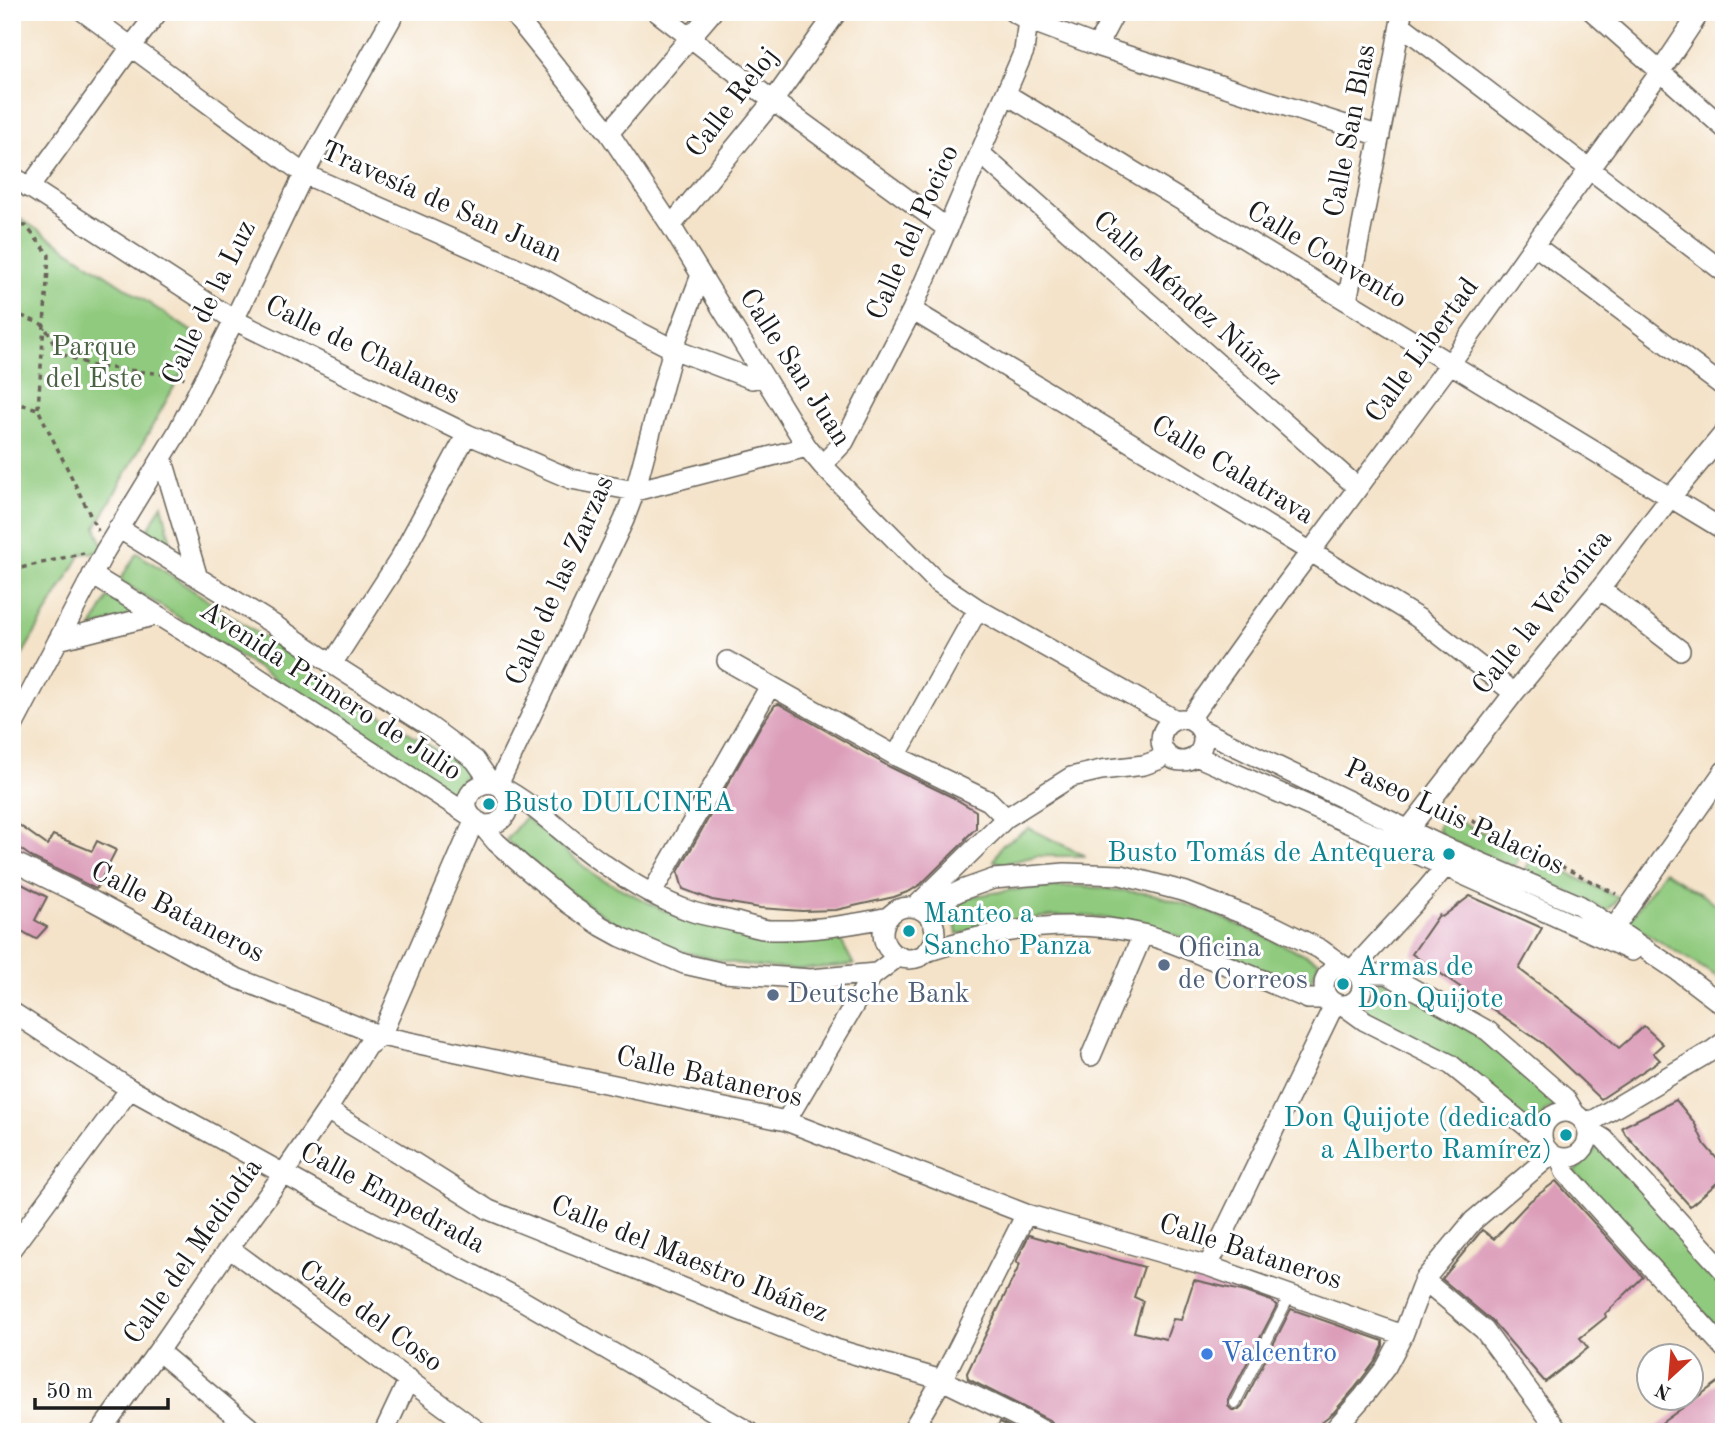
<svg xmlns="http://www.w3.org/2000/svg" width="1736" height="1444" font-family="'Old Standard TT',serif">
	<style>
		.green { fill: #90ca7e; stroke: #56734d; stroke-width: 2 }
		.building { fill: #dc9db9 }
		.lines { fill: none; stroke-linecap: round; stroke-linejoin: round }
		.service-casing { stroke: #686259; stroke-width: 12 }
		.minor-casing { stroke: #686259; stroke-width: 22 }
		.path { stroke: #686259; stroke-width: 3.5; stroke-dasharray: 5 5; stroke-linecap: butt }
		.service { stroke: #fff; stroke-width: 10 }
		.minor { stroke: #fff; stroke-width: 19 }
		.culture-dot { fill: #0f9aa8; stroke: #fff; stroke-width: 2.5 }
		.service-dot { fill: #5c6f8a; stroke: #fff; stroke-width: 2.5 }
		.shop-dot { fill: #3f7fe0; stroke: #fff; stroke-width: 2.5 }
		.labels { text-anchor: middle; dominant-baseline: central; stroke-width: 6; stroke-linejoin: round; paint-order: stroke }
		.street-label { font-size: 28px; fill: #1c1c1c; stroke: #fff }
		.park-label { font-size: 28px; fill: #4a6243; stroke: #fff }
		.culture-label { font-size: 28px; fill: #0d838f; stroke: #fff; text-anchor: start }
		.service-label { font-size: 28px; fill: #4e5e75; stroke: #fff; text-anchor: start }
		.shop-label { font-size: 28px; fill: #366cbe; stroke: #fff; text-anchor: start }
	</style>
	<rect width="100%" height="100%" fill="#fff"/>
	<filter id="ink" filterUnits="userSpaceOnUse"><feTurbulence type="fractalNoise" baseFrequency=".0143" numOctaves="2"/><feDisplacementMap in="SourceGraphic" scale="14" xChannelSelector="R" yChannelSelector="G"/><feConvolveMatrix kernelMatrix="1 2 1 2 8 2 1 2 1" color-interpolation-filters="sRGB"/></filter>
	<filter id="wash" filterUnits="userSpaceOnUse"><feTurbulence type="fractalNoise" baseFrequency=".00686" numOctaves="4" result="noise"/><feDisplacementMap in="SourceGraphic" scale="28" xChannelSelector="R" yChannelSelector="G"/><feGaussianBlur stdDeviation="1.57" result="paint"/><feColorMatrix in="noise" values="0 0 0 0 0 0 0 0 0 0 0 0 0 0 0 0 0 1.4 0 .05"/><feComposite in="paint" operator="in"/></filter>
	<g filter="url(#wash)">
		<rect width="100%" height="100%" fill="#f4e3c9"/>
		<!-- green -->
		<path class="green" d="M12,213L191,331L199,342L96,527L105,551L81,554L21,657L12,676Z
			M162,504L173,551L146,533Z
			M137,553L356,699L469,771L450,794L308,700L120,580Z
			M108,597L136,615L92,628Z
			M1442,812L1521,852L1515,867L1444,838L1438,829Z
			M525,817L594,875L663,910L741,933L838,935L854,965C835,966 815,969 795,969C741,968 668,953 621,926C579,902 543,870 506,840Z
			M1029,828L1085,856H1036L1003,864L994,861L1001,846Z
			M1532,856L1619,898L1607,911L1525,871Z
			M1664,871L1724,909V981L1628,922Z
			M1081,886L1153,894L1207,911L1319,961L1307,991C1234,958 1166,922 1084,916C1041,913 999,925 957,934L951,900L1011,890Z
			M1382,980L1478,1035L1561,1104L1546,1110L1535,1128L1365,1016V1009L1373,998L1376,982Z
			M1600,1145L1724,1280V1335L1574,1173Z"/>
		<g id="blocks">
			<!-- building -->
			<path class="building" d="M779,704L890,767L952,797L976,811V828L965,839L966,840L921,884L910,891L894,897L836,910L802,911L760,908L712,900L683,889L678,872L760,727L775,705Z
				M12,820L47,845L53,835L92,851L97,841L116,850L96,889L33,858L12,843Z
				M12,879L47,897L35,920L47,927L36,939L12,926Z
				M1470,896L1542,928L1519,969L1596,1027L1619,1048L1644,1026L1663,1044L1653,1053L1660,1060L1601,1099L1542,1043L1412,954L1439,915L1442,917Z
				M1676,1100L1694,1122L1705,1145L1724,1167V1177L1690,1206L1625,1134L1622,1127Z
				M1556,1181L1643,1277L1605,1314L1606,1317L1580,1338L1588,1348L1545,1382L1492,1321L1442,1279L1482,1230L1494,1239L1530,1201Z
				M1029,1235L1144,1267L1134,1297L1143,1301L1134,1332L1166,1339L1173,1319L1181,1320L1194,1280L1246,1292L1271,1301L1277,1305L1228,1400V1406L1232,1410H1238L1242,1406L1291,1309L1383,1341V1346L1376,1360L1354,1389L1334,1412L1309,1432H1057L1056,1427L1051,1421L968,1379L967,1373L1020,1264L1016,1262Z
				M1724,1378V1432H1649Z
				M1000,1422L1020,1432H994Z"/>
		</g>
	</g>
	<g filter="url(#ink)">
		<use href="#blocks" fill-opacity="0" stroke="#686259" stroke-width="2"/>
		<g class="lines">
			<defs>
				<path id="service" d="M1235,1403L1290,1295"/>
				<path id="minor" d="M84,12L304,174L545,280L624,324L673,349L752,379L762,377
					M512,12L609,133L671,226L807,447L822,465L936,581L978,609L1176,720
					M657,12L773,101L948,229
					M1013,12L1028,20L1097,46L1380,136
					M1593,12L1724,128
					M1400,24L1724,272
					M1097,46L1115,12
					M1006,94L1724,530
					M609,133L712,12
					M980,153L1357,487
					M12,176L234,320L467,434L571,479L635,491L807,447
					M29,188L131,47L158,12
					M671,226L773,101L837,12
					M1534,245L1724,387
					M1347,301L1386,104L1402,13
					M912,310L1311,552L1418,618L1514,693
					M162,457L197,575
					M822,465L844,442L912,310L1024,51L1029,12
					M118,528L273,624L332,664L429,726L475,760L491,783
					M92,575L245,669L472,817
					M1600,589L1680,650
					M58,640L157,615
					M727,661L896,756L989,801L1006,818
					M332,664L399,560L467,434
					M1161 740a21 21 0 1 1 42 0a21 21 0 1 1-42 0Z
					M1189,720L1282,590L1450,364L1534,245L1660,72L1700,12
					M12,728L105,551L177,433L234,320L304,174L395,12
					M1200,729L1440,845L1579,905L1678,971L1724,1006
					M896,756L978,609
					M1196,756L1384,839L1632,951
					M498,785L624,520L635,491L673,349L701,275
					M502,788C522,813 490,838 472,817C457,799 479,776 499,786C537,805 566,838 601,862C628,881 659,900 690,911C704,916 721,918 736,922C748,925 761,930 772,930C811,931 851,925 889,917
					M479,822L496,842L524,867L569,904L601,926L621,937L684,964L724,973L811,979L876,973
					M1408,830L1514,693L1600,589L1670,498L1724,433
					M12,861L93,901L234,977L381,1036L786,1121L1026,1214L1208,1266L1403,1335
					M652,893L770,686
					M915,907L1006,818L1071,777L1101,770L1144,765L1158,760L1164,752
					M883 933a26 26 0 1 1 52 0a26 26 0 1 1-52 0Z
					M921,910L962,890L993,879L1065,873L1121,875L1186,892L1274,926L1320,949L1345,967
					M1614,928L1724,771
					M926,952C995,929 1070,917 1143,934C1165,939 1187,949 1208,958C1242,971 1275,985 1308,999H1329
					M1324 986a19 19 0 1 1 38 0a19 19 0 1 1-38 0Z
					M1353,969L1424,892L1445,867
					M1358,974H1387L1488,1031L1566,1099L1576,1115
					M1343,1005L1365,1021L1450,1064L1542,1139
					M12,1012L130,1089L340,1205L518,1298L749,1432
					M1091,1056L1143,934
					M327,1110L408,1159L489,1210L836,1349L942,1380L1026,1421L1045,1432
					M1542 1135a23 23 0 1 1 46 0a23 23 0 1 1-46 0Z
					M786,1121L870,978L899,956
					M1583,1121L1594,1120L1713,1050L1724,1042
					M1588,1129L1604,1139L1724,1271
					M1560,1158L1565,1172L1724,1348
					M12,1248L130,1089
					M229,1248L479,1432
					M1208,1266L1335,1003
					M1424,1280L1484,1330L1559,1432
					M158,1351L255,1432
					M100,1432L158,1351L229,1248L284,1173L327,1110L367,1046L381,1036L475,819
					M384,1432L409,1379
					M911,1432L942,1380L1026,1214
					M1332,1432L1363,1397L1386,1367L1403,1335L1424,1280L1473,1221L1552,1154"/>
			</defs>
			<!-- service casing -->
			<use href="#service" class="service-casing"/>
			<!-- minor casing -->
			<use href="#minor" class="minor-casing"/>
			<!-- path -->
			<path class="path" d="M12,225L26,226L49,255L38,408
				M12,312L44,325L59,353L93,366L180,376L187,379
				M12,402L38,409L98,531
				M12,570L84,553
				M1445,807L1616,894"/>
			<!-- service -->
			<use href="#service" class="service"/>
			<!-- minor -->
			<use href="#minor" class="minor"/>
		</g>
	</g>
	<!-- markers -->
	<g class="culture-dot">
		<circle cx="489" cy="804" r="7"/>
		<circle cx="1449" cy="854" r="7"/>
		<circle cx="909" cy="931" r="7"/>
		<circle cx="1343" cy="984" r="7"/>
		<circle cx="1566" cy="1135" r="7"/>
	</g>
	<g class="service-dot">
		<circle cx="1164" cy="965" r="7"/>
		<circle cx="773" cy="995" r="7"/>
	</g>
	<circle class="shop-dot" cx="1207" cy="1354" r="7"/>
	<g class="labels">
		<!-- street labels -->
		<g class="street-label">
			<text transform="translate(733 103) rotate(-52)">Calle Reloj</text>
			<text transform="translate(1351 131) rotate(-79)">Calle San Blas</text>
			<text transform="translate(441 203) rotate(24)">Travesía de San Juan</text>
			<text transform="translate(914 233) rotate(-66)">Calle del Pocico</text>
			<text transform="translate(1326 256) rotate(31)">Calle Convento</text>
			<text transform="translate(1187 299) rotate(42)">Calle Méndez Núñez</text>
			<text transform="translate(210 303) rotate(-64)">Calle de la Luz</text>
			<text transform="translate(362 351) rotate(26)">Calle de Chalanes</text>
			<text transform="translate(1423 351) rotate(-54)">Calle Libertad</text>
			<text transform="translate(794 368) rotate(57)">Calle San Juan</text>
			<text transform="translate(1232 471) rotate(31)">Calle Calatrava</text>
			<text transform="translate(561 581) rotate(-66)">Calle de las Zarzas</text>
			<text transform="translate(1543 613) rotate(-51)">Calle la Verónica</text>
			<text transform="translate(330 692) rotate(33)">Avenida Primero de Julio</text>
			<text transform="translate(1454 818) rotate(25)">Paseo Luis Palacios</text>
			<text transform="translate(177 913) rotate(27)">Calle Bataneros</text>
			<text transform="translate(709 1078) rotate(13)">Calle Bataneros</text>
			<text transform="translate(392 1199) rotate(28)">Calle Empedrada</text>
			<text transform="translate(194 1252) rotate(-55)">Calle del Mediodía</text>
			<text transform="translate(1250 1253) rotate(18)">Calle Bataneros</text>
			<text transform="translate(689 1260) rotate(22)">Calle del Maestro Ibáñez</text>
			<text transform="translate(370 1317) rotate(36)">Calle del Coso</text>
		</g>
		<!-- park labels -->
		<g class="park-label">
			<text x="94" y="348">Parque<tspan x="94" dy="32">del Este</tspan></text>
		</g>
		<!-- culture labels -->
		<g class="culture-label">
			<text x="503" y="804">Busto DULCINEA</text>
			<text x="1435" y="854" text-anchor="end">Busto Tomás de Antequera</text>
			<text x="923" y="915">Manteo a<tspan x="923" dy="32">Sancho Panza</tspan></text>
			<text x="1357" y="968">Armas de<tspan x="1357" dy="32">Don Quijote</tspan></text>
			<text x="1552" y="1119" text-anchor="end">Don Quijote (dedicado<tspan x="1552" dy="32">a Alberto Ramírez)</tspan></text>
		</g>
		<!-- service labels -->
		<g class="service-label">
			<text x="1178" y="949">Oficina<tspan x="1178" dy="32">de Correos</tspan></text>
			<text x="787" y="995">Deutsche Bank</text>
		</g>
		<!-- shop labels -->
		<g class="shop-label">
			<text x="1221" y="1354">Valcentro</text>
		</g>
	</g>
	<!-- margin -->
	<rect width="1736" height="1444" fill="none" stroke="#fff" stroke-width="42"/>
	<!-- north arrow -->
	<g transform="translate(1670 1377) rotate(206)"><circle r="33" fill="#ffffff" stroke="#a4a4a4" stroke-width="2"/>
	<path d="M0-5L12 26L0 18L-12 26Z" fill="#c8321e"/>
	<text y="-10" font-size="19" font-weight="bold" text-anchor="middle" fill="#1c1c1c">N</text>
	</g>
	<!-- scale -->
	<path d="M35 1398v10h133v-10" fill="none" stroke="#1c1c1c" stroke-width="3.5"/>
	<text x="46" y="1398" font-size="21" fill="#1c1c1c" stroke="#ffffff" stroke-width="5" paint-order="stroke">50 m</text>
</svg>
